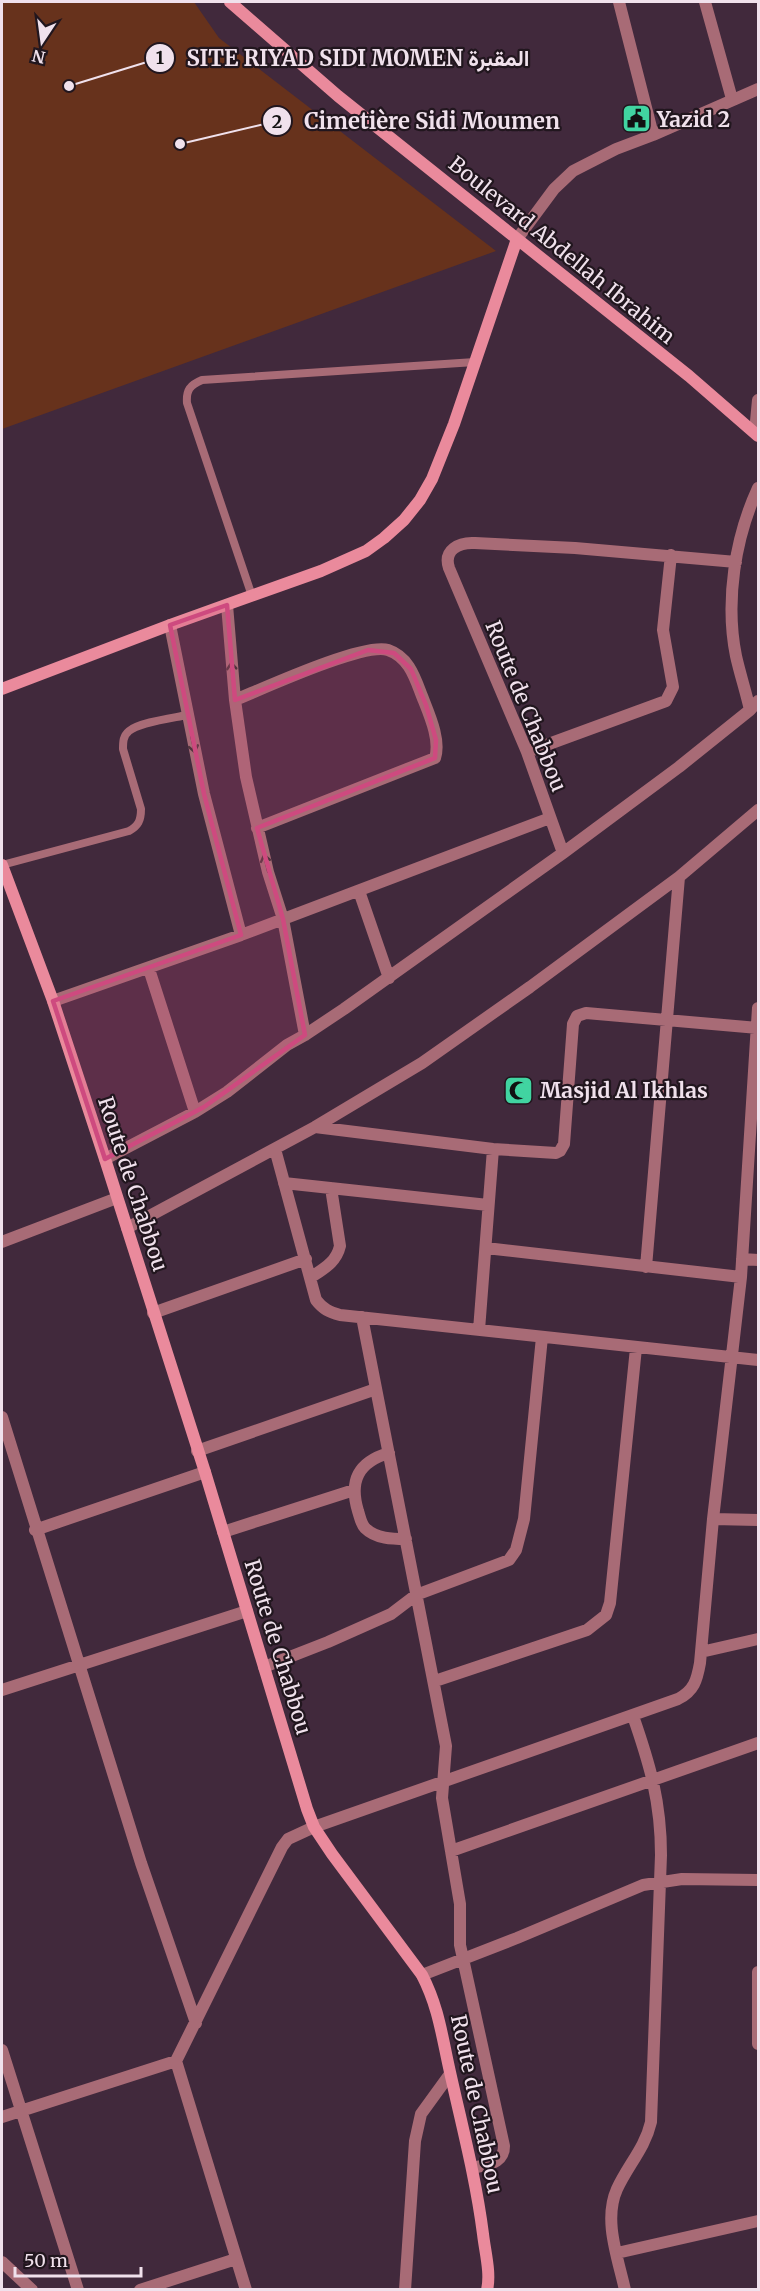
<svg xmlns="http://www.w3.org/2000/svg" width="760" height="2291" font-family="Merriweather,Vazirmatn,serif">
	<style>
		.green { fill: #67321c }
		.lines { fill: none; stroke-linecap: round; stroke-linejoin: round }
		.lane { stroke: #a86b76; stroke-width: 8 }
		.street { stroke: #a86b76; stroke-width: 12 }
		.secondary { stroke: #ea8a9c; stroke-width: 12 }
		.oneway { stroke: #50343d }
		.marked { fill: #ce4a7f; fill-opacity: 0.2; stroke: #ce4a7f; stroke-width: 4.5; stroke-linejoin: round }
		.labels { text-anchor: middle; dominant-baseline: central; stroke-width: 4.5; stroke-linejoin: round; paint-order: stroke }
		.poi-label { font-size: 21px; font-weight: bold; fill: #f0e1ec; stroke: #21161e; text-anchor: start }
		.street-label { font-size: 21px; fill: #f0e1ec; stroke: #21161e }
		.leader { fill: none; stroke: #f0e1ec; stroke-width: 2 }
		.callout-dot { fill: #f0e1ec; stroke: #21161e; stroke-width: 2 }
		.mark-label { font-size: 18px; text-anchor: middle; font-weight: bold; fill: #111 }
		.callout-label { font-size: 22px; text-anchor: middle; font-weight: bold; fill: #f0e1ec; stroke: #21161e; stroke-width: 4.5; stroke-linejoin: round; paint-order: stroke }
	</style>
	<rect width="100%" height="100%" fill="#41293c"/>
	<!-- green -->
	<path class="green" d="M2,2H194L219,38L496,251L2,429Z"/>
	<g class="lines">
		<!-- lane -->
		<path class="lane" d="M252,596L187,403C186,390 190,385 202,380L475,362
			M2,865L129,831C138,826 141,821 141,809L123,749C123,742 123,736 129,731C140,722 173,718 187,715"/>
		<!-- street -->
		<path class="street" d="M619,2L653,135
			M705,2L732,99
			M517,239L554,189L573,171L616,149L653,135L758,89
			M755,432L758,400
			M758,488C735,538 725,601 736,656C740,674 746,692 750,710L758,701
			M227,605L235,700L246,777L268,872L283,919L305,1035
			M170,625L204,794L241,935
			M235,700C262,689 364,642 388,650C409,657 415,678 422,696C429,714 441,740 435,758L257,828
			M527,752L666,701L673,687L663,630L671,555
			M563,853L527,752L449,568C443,550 459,542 475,543L575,548L736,562
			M359,891L389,978
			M149,969L195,1112
			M53,1001L241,935L550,818
			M315,1127L493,1149L556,1153L560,1151L564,1144L573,1024L577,1016L586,1013L758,1028
			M275,1149L316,1300C323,1309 329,1312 340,1315L758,1360
			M105,1159L195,1112L227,1092L287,1045L305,1035L344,1009L563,853L679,767L750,710
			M284,1183L488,1205
			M127,1228L315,1127L422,1063L530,987L679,877L758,810
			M2,1242L117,1198
			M486,1248L741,1277
			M742,1259L758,1260
			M646,1267L679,877
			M310,1278C323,1269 336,1263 340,1246L331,1188
			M153,1313L306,1259
			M362,1317L446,1746L442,1798L460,1904V1945L504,2146C504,2164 487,2164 473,2168
			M479,1330L493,1149
			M2,1417L141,1863L196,2023
			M197,1451L376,1389
			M389,1453C358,1462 349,1481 358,1511C360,1517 361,1524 365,1528C376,1539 393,1539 406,1539
			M713,1519L758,1520
			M35,1530L205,1472
			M223,1532L354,1490
			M701,1652L758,1639
			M264,1667L328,1642L391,1614L416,1595L509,1560L516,1550L524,1519L542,1337
			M435,1681L587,1630L606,1615L610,1603L636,1348
			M2,1690L247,1611
			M451,1851L758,1743
			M758,1972V2044
			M422,1975L517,1938L643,1885L682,1879L758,1880
			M2,2050L78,2290
			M2,2117L176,2061
			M617,2253L758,2221
			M2,2262L32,2290
			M140,2290L236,2259
			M246,2290L176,2061L282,1847L288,1839L314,1827L678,1699C694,1691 697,1680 700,1663L713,1519L741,1277L758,1008
			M405,2290L415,2141L421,2114L450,2074
			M625,2290C618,2258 603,2220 617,2189C628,2165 645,2148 651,2122L661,1855C661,1802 650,1765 633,1716"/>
		<!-- secondary -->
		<path class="secondary" d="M230,2L338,96L689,376L758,436
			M2,689L170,625L321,571L366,551L384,538L404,520L420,500L432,479L454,424L517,239
			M2,865L53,1001L105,1159L205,1472L307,1809L314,1827L332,1854L422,1975C439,2008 442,2037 450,2072C462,2126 476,2179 483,2234C485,2252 491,2273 487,2290"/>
	</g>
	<!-- one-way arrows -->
	<defs><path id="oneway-shaft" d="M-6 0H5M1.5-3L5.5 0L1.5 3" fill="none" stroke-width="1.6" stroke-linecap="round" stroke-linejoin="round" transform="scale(1.5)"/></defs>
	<g class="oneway">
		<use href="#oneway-shaft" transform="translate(232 671) rotate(-95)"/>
		<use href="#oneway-shaft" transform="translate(193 744) rotate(78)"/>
		<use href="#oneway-shaft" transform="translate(266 863) rotate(-104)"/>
	</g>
	<!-- marked area -->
	<path class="marked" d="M227,605L235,700L368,650L394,653L411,669L426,705L436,740L435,758L257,828L283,919L305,1035L204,1107L105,1159L53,1001L241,935L204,794L170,625Z"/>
	<!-- icons -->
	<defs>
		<symbol id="civic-square" viewBox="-11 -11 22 22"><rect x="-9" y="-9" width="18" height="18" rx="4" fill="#41d4a1" stroke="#21161e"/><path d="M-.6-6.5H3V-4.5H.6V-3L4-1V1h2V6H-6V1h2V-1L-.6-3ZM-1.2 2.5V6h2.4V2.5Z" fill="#111"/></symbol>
		<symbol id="mosque-square" viewBox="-11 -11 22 22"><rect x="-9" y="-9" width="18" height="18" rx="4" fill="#41d4a1" stroke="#21161e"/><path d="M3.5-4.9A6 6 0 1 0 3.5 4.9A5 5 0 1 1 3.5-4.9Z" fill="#111"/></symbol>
	</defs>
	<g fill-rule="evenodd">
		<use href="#civic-square" x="620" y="102" width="33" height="33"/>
		<use href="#mosque-square" x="502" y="1074" width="33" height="33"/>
	</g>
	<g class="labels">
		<!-- poi labels -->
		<g class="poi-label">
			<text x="657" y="119">Yazid 2</text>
			<text x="540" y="1090">Masjid Al Ikhlas</text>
		</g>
		<!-- street labels -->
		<g class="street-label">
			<text transform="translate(562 250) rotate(39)">Boulevard Abdellah Ibrahim</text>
			<text transform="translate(526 706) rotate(68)">Route de Chabbou</text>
			<text transform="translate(133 1184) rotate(72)">Route de Chabbou</text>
			<text transform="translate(278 1647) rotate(73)">Route de Chabbou</text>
			<text transform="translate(477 2104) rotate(78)">Route de Chabbou</text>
		</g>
	</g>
	<!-- callouts -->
	<path class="leader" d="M69 86L160 58M180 144L277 121"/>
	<g class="callout-dot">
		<circle cx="69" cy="86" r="6"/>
		<circle cx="180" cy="144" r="6"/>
		<circle cx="160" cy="58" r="15"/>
		<circle cx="277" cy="121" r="15"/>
	</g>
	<g class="mark-label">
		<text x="160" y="64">1</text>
		<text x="277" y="128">2</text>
	</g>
	<g class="callout-label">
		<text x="358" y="66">SITE RIYAD SIDI MOMEN المقبرة</text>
		<text x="432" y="129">Cimetière Sidi Moumen</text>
	</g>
	<!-- border -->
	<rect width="760" height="2291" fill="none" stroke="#f0e1ec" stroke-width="6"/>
	<!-- north arrow -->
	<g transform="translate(42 42) rotate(193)" stroke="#21161e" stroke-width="4.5" paint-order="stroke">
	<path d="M0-4.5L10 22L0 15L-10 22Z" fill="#f0e1ec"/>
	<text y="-9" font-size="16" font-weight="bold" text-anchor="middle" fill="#f0e1ec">N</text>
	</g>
	<!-- scale -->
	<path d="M15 2267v9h126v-9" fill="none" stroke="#f0e1ec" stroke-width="3"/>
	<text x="24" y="2267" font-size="18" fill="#f0e1ec" stroke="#21161e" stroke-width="4.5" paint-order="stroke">50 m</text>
</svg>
